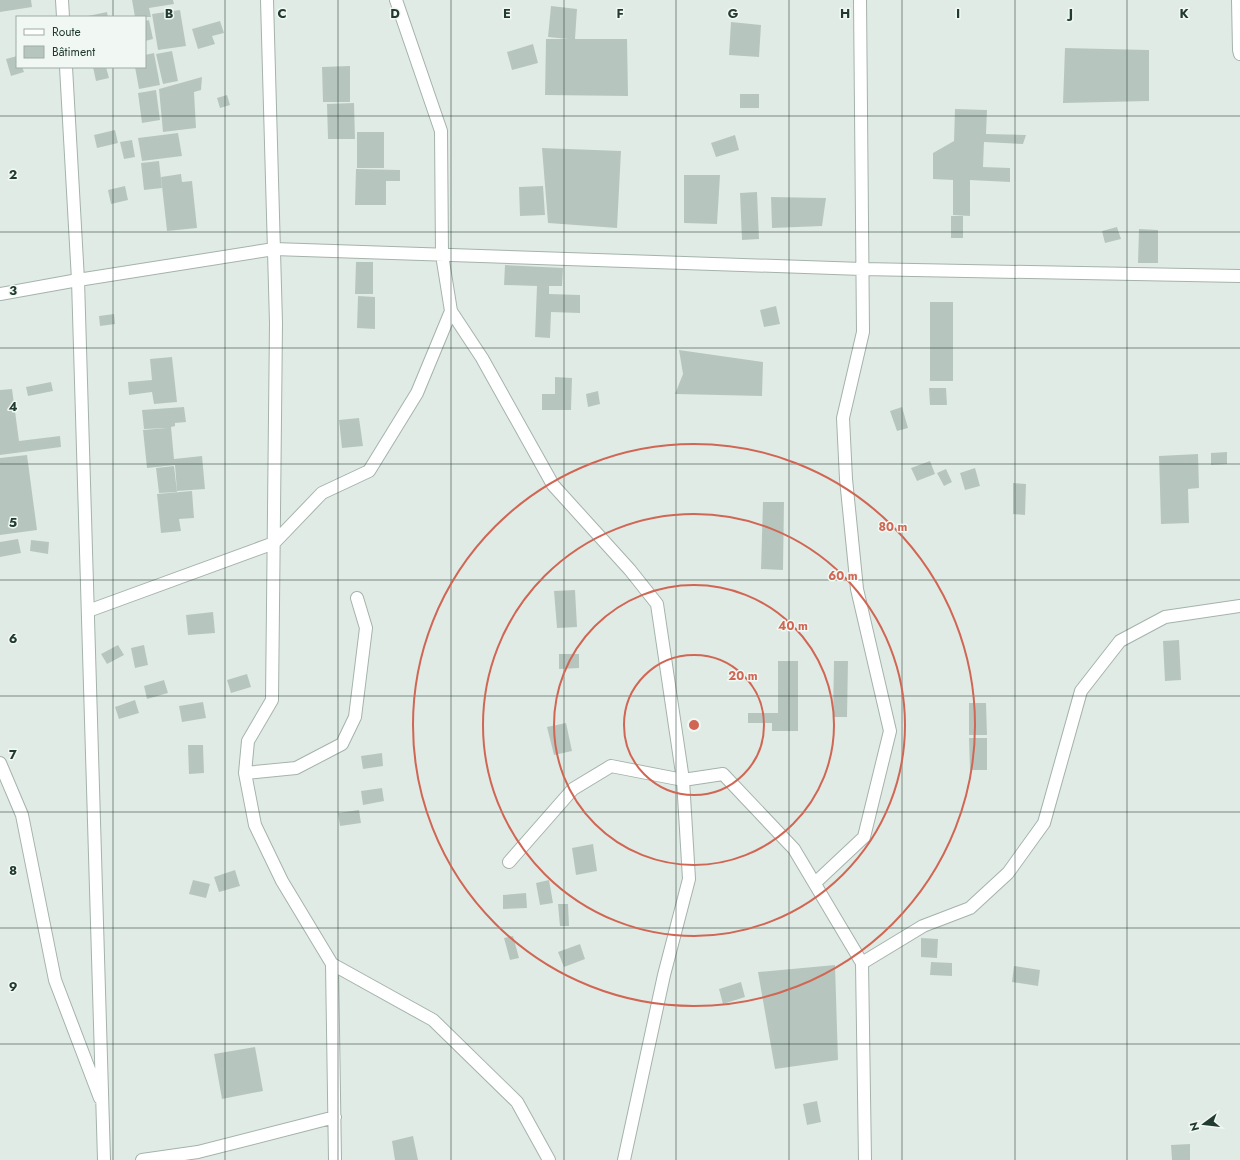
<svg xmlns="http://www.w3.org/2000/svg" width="1240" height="1160" font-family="Jost,sans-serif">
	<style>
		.building { fill: #b6c6be }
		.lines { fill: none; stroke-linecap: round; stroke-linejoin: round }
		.minor-casing { stroke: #a4b3ab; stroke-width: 14 }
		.minor { stroke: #fff; stroke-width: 12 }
		.grid { fill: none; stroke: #213b31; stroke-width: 1; stroke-opacity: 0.55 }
		.ring { fill: none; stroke: #d06654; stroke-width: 2 }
		.grid-label { font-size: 13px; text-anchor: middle; font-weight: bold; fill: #213b31; stroke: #f1f8f3; stroke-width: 3; stroke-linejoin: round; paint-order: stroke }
		.centre { fill: #d06654; stroke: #f1f8f3; stroke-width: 2 }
		.ring-label { font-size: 12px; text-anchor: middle; font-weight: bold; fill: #d06654; stroke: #f1f8f3; stroke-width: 3; stroke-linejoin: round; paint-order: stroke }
	</style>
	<rect width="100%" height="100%" fill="#e1ebe5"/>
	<!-- building -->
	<path class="building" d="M0,0H31L32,7L0,12Z
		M132,0H173L174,4L149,8L151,17H135Z
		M551,6L577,9L575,39H627L628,96L545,95L546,39H568L548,37Z
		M180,10L186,46L158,50L152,14Z
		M107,12L108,17H88V16Z
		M149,20L153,39L145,41V21Z
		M220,21L224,33L212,36L215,44L198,49L192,29Z
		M731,22L761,25L759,57L729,55Z
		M533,44L538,63L512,70L507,52Z
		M1065,48L1149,50V101L1063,103Z
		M172,51L178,81L163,84L156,54Z
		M154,53L160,85L139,89L135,67H145V55Z
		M17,56V67H22L24,72L11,76L6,59Z
		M350,66V102H323L322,67Z
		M93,67H106L109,78L96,81Z
		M202,77L201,90L194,92L196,128L163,132L159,89Z
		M156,90L160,120L142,123L138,93Z
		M740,94H759V108H740Z
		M227,95L230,105L220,108L217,98Z
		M354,103L355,139H328L327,104Z
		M955,109L987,110L986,134L1026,135L1023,144L984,142L983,167L1010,168V182L970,180V216L953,215V180L933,179V153L954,141Z
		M115,130L118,143L97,148L94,135Z
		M357,132H384V168H357Z
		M178,133L182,156L142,161L138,138Z
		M735,135L739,150L716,157L711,143Z
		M132,140L135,157L124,159L120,142Z
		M542,148L621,151L617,228L548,223Z
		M159,161L162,188L144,190L141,163Z
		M356,169L400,170V181H386V205H355Z
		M181,174L182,182L192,181L197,228L167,231L161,177Z
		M684,175H720L717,224L684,223Z
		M125,186L128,200L111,204L108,190Z
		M543,186L545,215L520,216L519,187Z
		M757,192L759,239L742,240L740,193Z
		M771,197L826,198L822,226L772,228Z
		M951,216H963V238H951Z
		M1117,227L1121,239L1105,243L1102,231Z
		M1139,229L1158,230V263H1138Z
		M356,262H373V294H355Z
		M505,265L563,268L562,286H549V294L580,295V313L551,312L550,338L535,337L537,286L504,285Z
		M358,296L375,297V329L357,328Z
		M930,302H953V381H930Z
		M776,306L780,324L764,327L760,310Z
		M114,314L115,324L100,326L99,316Z
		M679,350L763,362L762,396L675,394L683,374Z
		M172,357L177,402L154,404L152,392L129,395L128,382L152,380L150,359Z
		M555,377L572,378L571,410H542V394H555Z
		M51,382L53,391L28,396L26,387Z
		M929,388H946L947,405H930Z
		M12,389L19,441L60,436L61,447L0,455V390Z
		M598,391L600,404L588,407L586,394Z
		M184,407L186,422L175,423V426L171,427L174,459L202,456L205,489L177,491L175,465L147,468L143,430L167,428L144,429L142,410Z
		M902,407L908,428L897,431L890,411Z
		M359,418L363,446L342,448L339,420Z
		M1227,452V464L1211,465V453Z
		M1198,454L1199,488L1188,489L1189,523L1161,524L1159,456Z
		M27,455L37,530L0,535V458Z
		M930,461L935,474L917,481L911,468Z
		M174,466L177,492L159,493L156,468Z
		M975,468L980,486L965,490L960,473Z
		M946,469L952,482L944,486L937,473Z
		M1013,483L1026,484L1025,515L1013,514Z
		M192,491L194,518L179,519L181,531L161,533L157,494Z
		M763,502H784L783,570L761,569Z
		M18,539L21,553L0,557V542Z
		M31,540L49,542L48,554L30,551Z
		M575,590L577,627L557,628L554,591Z
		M213,612L215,633L188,635L186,615Z
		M1179,640L1181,680L1165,681L1163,641Z
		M118,645L124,655L107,664L101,654Z
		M144,645L148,665L135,668L131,648Z
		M559,654H579V668L559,669Z
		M778,661H798V731H772V723H748V713H778Z
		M834,661H848L847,717H833Z
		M247,674L251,687L231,693L227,680Z
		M164,680L168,693L147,699L144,686Z
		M135,700L139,713L119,719L115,707Z
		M203,702L206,718L182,722L179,706Z
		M969,703H986L987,735H969Z
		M566,723L572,751L554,755L547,727Z
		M969,738H987V770H970Z
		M188,745H203L204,773L189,774Z
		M382,753L383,766L363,769L361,756Z
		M382,788L384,801L363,805L361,791Z
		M359,810L361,823L340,826L338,813Z
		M593,844L597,871L576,875L572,848Z
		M235,870L240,886L219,892L214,877Z
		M193,880L210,884L206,898L189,894Z
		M549,880L553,903L540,905L536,883Z
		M526,893L527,908L503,909V895Z
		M558,904H568L569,926H560Z
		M513,936L519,958L510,960L504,938Z
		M921,938L938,939L937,958L921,957Z
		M580,944L585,959L564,967L558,952Z
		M931,962L952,963V976L930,975Z
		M835,965L838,1060L775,1069L758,972Z
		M1014,966L1040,970L1038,986L1012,982Z
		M741,982L745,997L723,1004L719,989Z
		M255,1047L263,1091L222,1099L214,1054Z
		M817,1101L821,1122L807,1125L803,1104Z
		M413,1136L418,1160H395L392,1141Z
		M1190,1144V1160H1172L1171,1145Z"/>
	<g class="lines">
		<defs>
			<path id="minor" d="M62,0L63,17
				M267,0L276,323L272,700L248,741L245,773L255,825L282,881L332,964L335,1160
				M396,0L441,131L442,255L451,311L482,358L553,485L630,570L657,604L683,780L689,879L664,975L624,1160
				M1238,0L1239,50L1240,54
				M66,67L78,280L104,1160
				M0,294L78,280L274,249L862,269L1240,276
				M88,611L274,543L322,493L369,471L417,393L451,311
				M0,763L22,815L55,980L100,1098
				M245,773L296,768L342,744L355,717L366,628L357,598
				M509,862L573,789L611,766L683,780L723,774L794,849L862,963L865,1160
				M815,883L864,837L890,731L857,589L846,479L843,418L863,332L860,0
				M862,963L923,926L970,908L1008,873L1044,823L1081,691L1120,641L1165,617L1240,606
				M332,964L433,1020L517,1102L549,1160
				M142,1160L198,1152L335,1117"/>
		</defs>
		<!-- minor casing -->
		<use href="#minor" class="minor-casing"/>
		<!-- minor -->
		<use href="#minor" class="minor"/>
	</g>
	<!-- grid -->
	<path class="grid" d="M113,0V17M225,0V1160M338,0V1160M451,0V1160M564,0V1160M676,0V1160M789,0V1160M902,0V1160M1015,0V1160M1127,0V1160M113,67V1160M0,116H1240M0,232H1240M0,348H1240M0,464H1240M0,580H1240M0,696H1240M0,812H1240M0,928H1240M0,1044H1240"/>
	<!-- distance rings -->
	<g class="ring">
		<circle cx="694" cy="725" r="70"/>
		<circle cx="694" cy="725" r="140"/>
		<circle cx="694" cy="725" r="211"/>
		<circle cx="694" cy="725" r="281"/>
	</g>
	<g class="grid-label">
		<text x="169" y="18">B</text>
		<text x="282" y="18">C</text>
		<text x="395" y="18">D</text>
		<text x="507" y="18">E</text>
		<text x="620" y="18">F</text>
		<text x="733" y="18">G</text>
		<text x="845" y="18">H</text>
		<text x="958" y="18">I</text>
		<text x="1071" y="18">J</text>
		<text x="1184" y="18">K</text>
		<text x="13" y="179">2</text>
		<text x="13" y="295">3</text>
		<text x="13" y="411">4</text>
		<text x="13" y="527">5</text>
		<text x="13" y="643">6</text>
		<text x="13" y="759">7</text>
		<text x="13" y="875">8</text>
		<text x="13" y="991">9</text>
	</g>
	<circle cx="694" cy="725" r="6" class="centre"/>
	<g class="ring-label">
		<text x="893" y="531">80 m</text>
		<text x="843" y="580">60 m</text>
		<text x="793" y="630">40 m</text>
		<text x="743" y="680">20 m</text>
	</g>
	<!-- legend -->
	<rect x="16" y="16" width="130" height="52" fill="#f1f8f3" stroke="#9eaca5"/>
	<rect x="24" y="29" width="20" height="6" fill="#ffffff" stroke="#9eaca5"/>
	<text x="52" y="36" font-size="12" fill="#213b31">Route</text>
	<rect x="24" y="46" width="20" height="12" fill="#b6c6be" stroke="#9eaca5"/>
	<text x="52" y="56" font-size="12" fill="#213b31">Bâtiment</text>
	<!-- north arrow -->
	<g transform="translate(1204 1124) rotate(255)" stroke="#f1f8f3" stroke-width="3" paint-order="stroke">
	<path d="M0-3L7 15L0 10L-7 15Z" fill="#213b31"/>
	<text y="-6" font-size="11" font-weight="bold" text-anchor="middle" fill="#213b31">N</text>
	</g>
</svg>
